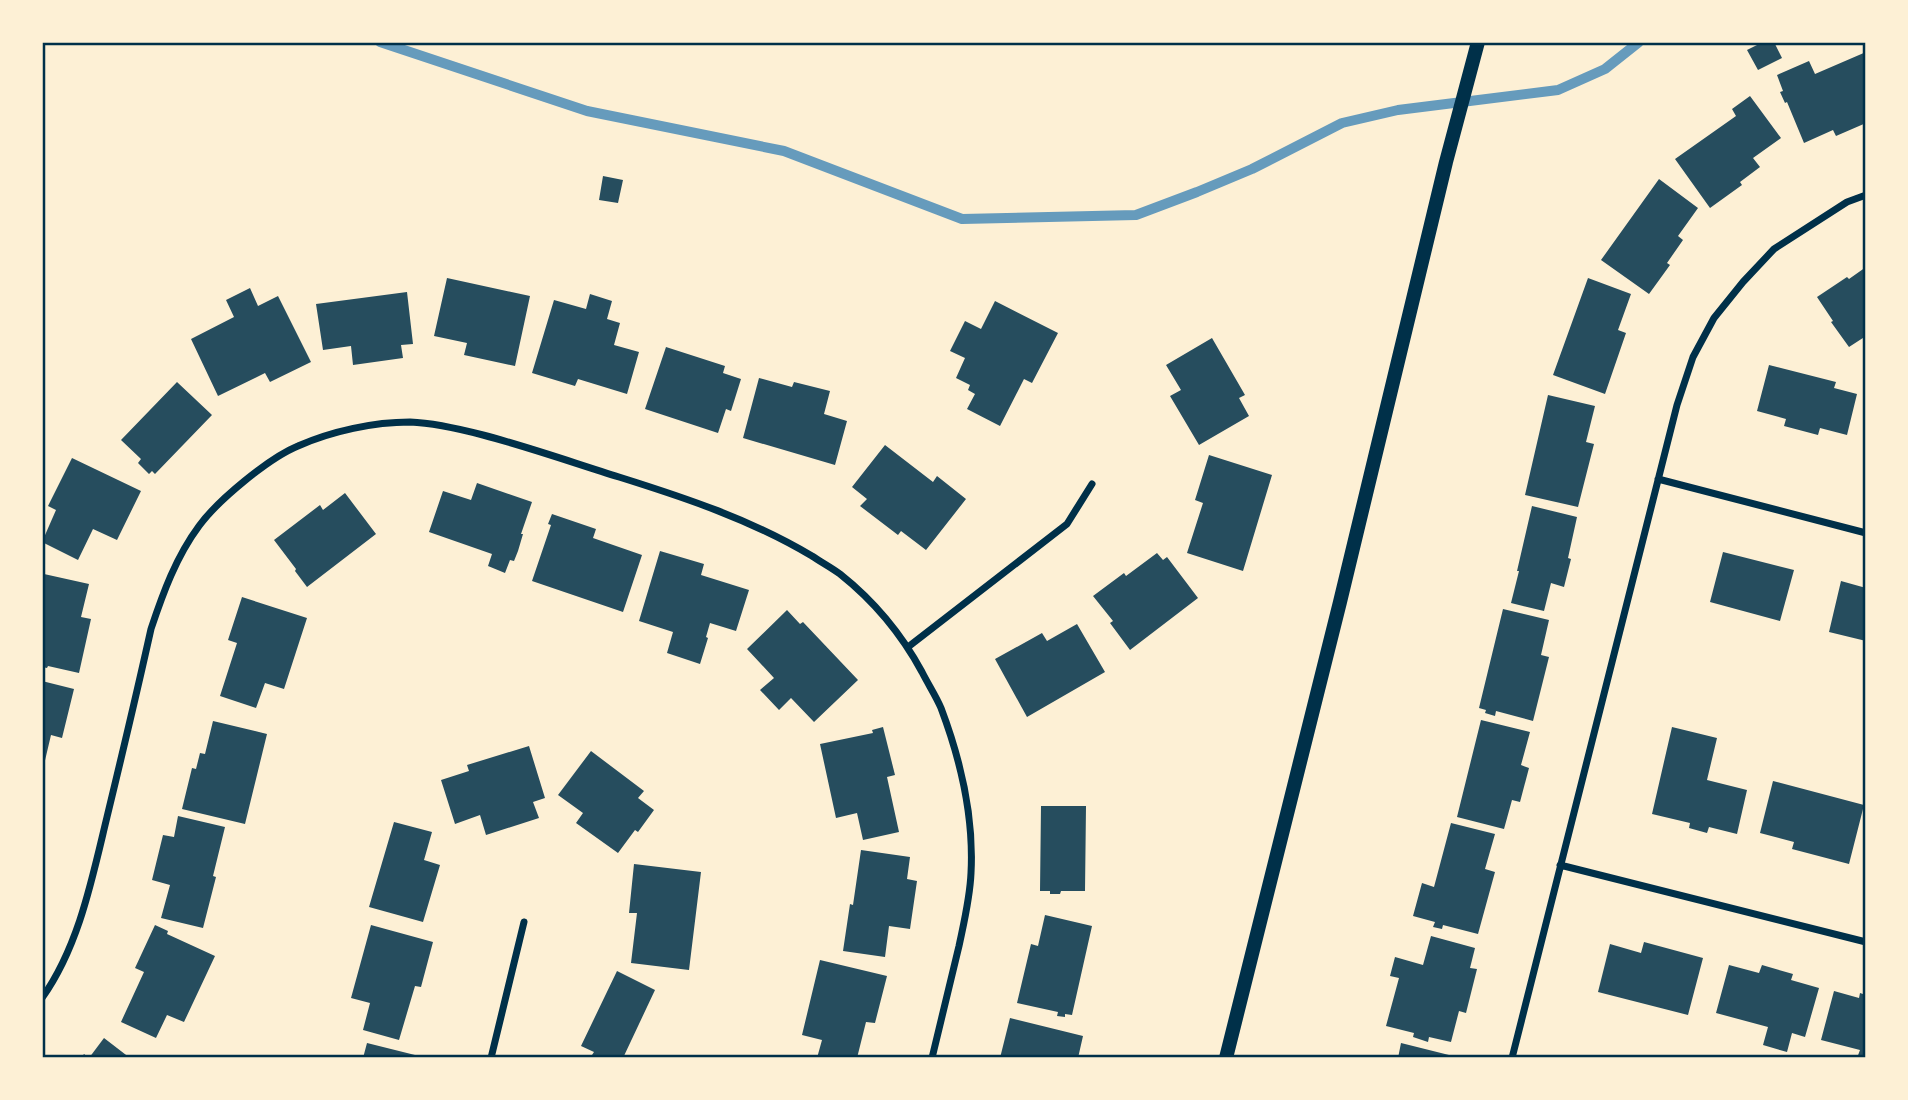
<svg xmlns="http://www.w3.org/2000/svg" width="1908" height="1100" font-family="Arial,sans-serif">
	<style>
		.lines { fill: none; stroke-linecap: round; stroke-linejoin: round }
		.stream { stroke: #669bbc; stroke-width: 10 }
		.building { fill: #264d5e }
		.minor { stroke: #003049; stroke-width: 7 }
		.secondary { stroke: #003049; stroke-width: 14 }
		.neatline { fill: none; stroke: #003049; stroke-width: 2.5 }
	</style>
	<rect width="100%" height="100%" fill="#fdf0d5"/>
	<g class="lines">
		<!-- stream -->
		<path class="stream" d="M380,42L587,111L784,151L962,219L1136,215L1197,192L1252,169L1342,123L1398,110L1558,90L1605,69L1639,42"/>
	</g>
	<!-- building -->
	<path class="building" d="M1763,42H1774L1782,58L1758,70L1747,50Z
		M1866,52V123L1836,136L1833,130L1804,143L1787,102L1785,103L1780,92L1783,91L1777,75L1809,61L1815,74Z
		M1750,96L1781,138L1753,158L1760,167L1740,182L1742,185L1710,208L1675,159L1736,116L1732,109Z
		M603,176L623,180L618,203L599,200Z
		M1659,179L1698,208L1678,236L1683,240L1667,263L1670,265L1649,294L1601,260Z
		M1866,267V336L1849,347L1831,322L1833,321L1817,297L1847,277L1849,279Z
		M447,278L530,296L515,366L464,355L467,343L434,336Z
		M1588,278L1631,294L1618,330L1626,333L1605,394L1553,375Z
		M250,288L258,306L278,296L311,362L270,382L265,373L218,396L191,339L234,317L226,300Z
		M407,292L413,344L401,345L403,358L353,365L351,346L323,350L316,304Z
		M590,294L612,301L607,319L620,323L614,345L639,352L627,394L578,379L575,386L532,373L554,300L586,309Z
		M995,301L1058,333L1032,383L1024,379L1000,426L967,409L975,394L968,390L970,385L956,378L965,358L950,351L965,321L981,329Z
		M1212,338L1245,395L1239,398L1249,416L1199,445L1170,396L1181,390L1166,365Z
		M666,347L725,366L723,373L741,379L731,411L726,409L718,433L645,409Z
		M1769,365L1836,382L1834,388L1857,394L1847,435L1820,428L1818,435L1784,426L1786,419L1757,411Z
		M759,378L792,387L794,382L830,391L824,414L847,421L835,465L743,438Z
		M177,382L212,415L155,474L152,471L149,474L138,463L141,459L121,440Z
		M1548,395L1595,406L1586,442L1594,444L1578,507L1525,495Z
		M885,445L933,482L937,476L966,499L926,550L901,531L898,535L860,506L867,499L852,487Z
		M1209,455L1272,475L1243,571L1187,553L1203,503L1195,500Z
		M72,458L141,491L117,540L93,529L78,560L42,542L56,510L48,506Z
		M477,483L532,502L521,534H523L518,551L514,561L510,560L505,573L488,566L492,554L429,532L443,491L471,500Z
		M345,493L376,534L307,587L295,571L296,569L274,540L320,505L323,510Z
		M1532,506L1577,517L1568,558L1571,559L1564,587L1551,583L1544,611L1511,603L1519,571H1517Z
		M552,514L596,529L593,538L642,555L623,612L532,581L551,525L548,524Z
		M660,551L704,564L701,575L749,590L736,631L710,623L706,637L708,638L700,664L667,653L673,632L639,621Z
		M1723,552L1794,570L1780,621L1710,602Z
		M1157,553L1163,560L1167,557L1198,598L1130,650L1110,623L1113,621L1093,596L1124,573L1126,576Z
		M44,574L89,584L81,617L91,619L79,673L48,666L47,668L42,667V584Z
		M1841,581L1866,588V641L1829,632Z
		M242,597L307,618L284,689L265,683L256,708L220,696L237,643L228,640Z
		M1503,609L1549,620L1541,655L1549,657L1533,721L1496,711L1495,716L1485,713L1486,710L1479,708Z
		M787,610L800,624L803,622L858,680L814,722L791,698L779,710L760,690L774,678L747,649Z
		M1077,624L1105,672L1027,717L995,659L1042,633L1047,641Z
		M42,681L74,689L62,738L51,735L43,769Z
		M1481,720L1530,732L1521,765L1529,768L1520,802L1512,800L1504,829L1457,817Z
		M213,721L267,734L245,824L182,809L192,768L196,769L200,753L205,754Z
		M883,727L895,775L887,777L899,832L863,840L857,813L836,818L820,744L873,733L872,730Z
		M1672,727L1717,738L1707,780L1747,790L1737,834L1709,827L1707,833L1689,828L1690,823L1652,814Z
		M529,746L545,798L533,802L539,818L486,835L480,815L455,824L441,780L469,771L467,765Z
		M591,751L644,791L638,798L654,810L638,832L635,830L618,853L576,823L583,813L558,795Z
		M1773,781L1864,805L1849,864L1792,849L1794,842L1760,833Z
		M1041,806H1086L1085,891H1061L1060,894H1050V891H1040Z
		M178,816L225,827L213,876L216,877L203,928L161,918L170,885L152,880L163,835L174,837Z
		M394,822L432,832L424,860L440,865L423,922L369,907Z
		M1451,823L1495,834L1485,869L1495,872L1478,934L1443,925L1442,929L1433,927L1435,922L1413,916L1422,883L1434,887Z
		M861,850L910,857L907,879L917,881L910,929L889,926L885,957L843,951L850,904L853,905Z
		M634,864L701,872L689,970L631,963L637,913H629Z
		M1045,915L1092,926L1072,1015L1065,1014V1017L1057,1016L1058,1012L1017,1003L1031,944L1038,946Z
		M155,925L168,931L167,934L215,956L184,1022L167,1015L156,1038L121,1022L144,972L135,968Z
		M371,925L433,942L421,987L415,986L399,1040L363,1030L370,1003L351,998Z
		M1431,936L1475,948L1470,968L1477,969L1466,1013L1459,1011L1451,1042L1429,1037L1428,1042L1413,1037L1414,1033L1386,1026L1399,978L1390,976L1395,957L1423,965Z
		M1644,942L1703,958L1688,1015L1598,992L1610,944L1641,953Z
		M820,960L887,976L875,1023L866,1022L857,1058H817L822,1040L802,1035Z
		M1729,965L1759,973L1762,965L1793,974L1791,980L1819,988L1805,1037L1792,1033L1787,1052L1763,1045L1768,1027L1716,1013Z
		M617,971L655,990L623,1058H606L601,1056L599,1058L592,1055L594,1052L581,1046Z
		M1834,991L1859,998L1860,993L1866,995V1058H1857L1860,1050L1821,1040Z
		M1010,1018L1083,1036L1078,1058H1000Z
		M104,1038L130,1058H81L84,1054L89,1058Z
		M367,1043L423,1057V1058H363Z
		M1401,1043L1449,1055L1448,1058H1398Z"/>
	<g class="lines">
		<!-- minor -->
		<path class="minor" d="M1658,479L1866,533
			M908,647L1067,524L1092,484
			M1560,865L1866,942
			M42,998C79,946 92,879 107,817C122,755 137,692 151,629C163,593 176,557 199,526C218,500 269,458 298,446C332,431 374,422 410,422C435,423 460,429 483,435C529,447 574,463 619,477C686,498 752,520 812,556C821,562 832,568 840,574C874,601 902,635 922,672C928,684 936,696 941,708C961,761 974,817 971,873C970,898 964,922 959,946C950,984 941,1021 932,1058
			M491,1058L524,922
			M1512,1058L1677,405L1693,357L1714,318L1743,282L1774,249L1847,202L1866,195"/>
		<!-- secondary -->
		<path class="secondary" d="M1226,1058L1340,602L1446,162L1478,42"/>
	</g>
	<!-- border -->
	<rect width="1908" height="1100" fill="none" stroke="#fdf0d5" stroke-width="88"/>
	<rect x="44" y="44" width="1820" height="1012" class="neatline"/>
</svg>
